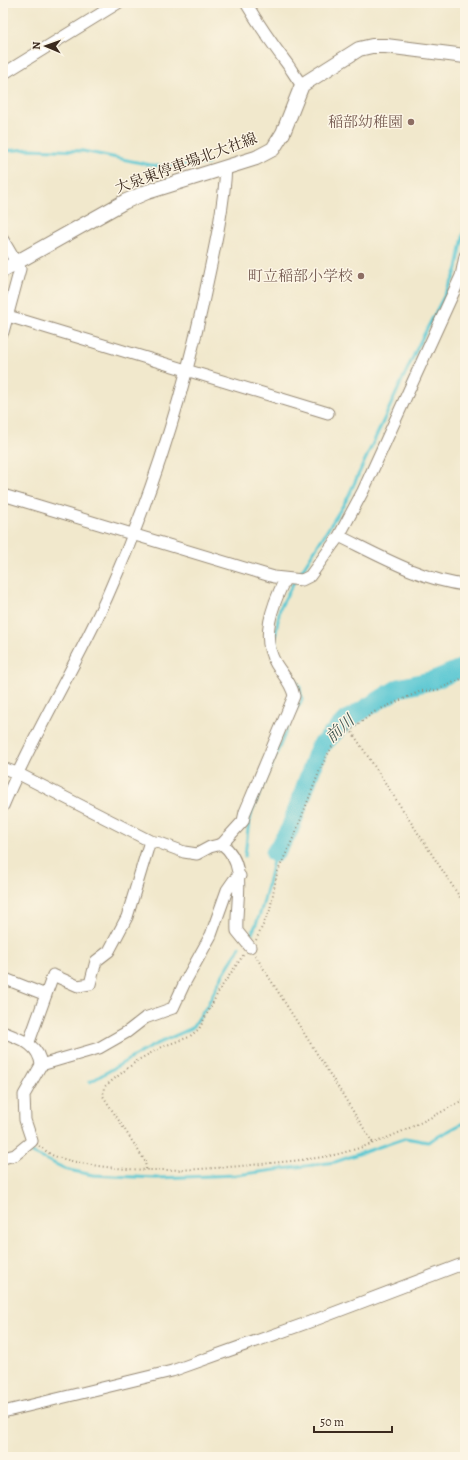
<svg xmlns="http://www.w3.org/2000/svg" width="468" height="1460" font-family="Alegreya,'Noto Serif JP',serif">
	<style>
		.lines { fill: none; stroke-linecap: round; stroke-linejoin: round }
		.stream { stroke: #5bc8d3; stroke-width: 3 }
		.river { stroke: #5bc8d3; stroke-width: 19 }
		.minor-casing { stroke: #968975; stroke-width: 13 }
		.major-casing { stroke: #968975; stroke-width: 16 }
		.path { stroke: #968975; stroke-width: 2; stroke-dasharray: 1 3; stroke-linecap: butt }
		.minor { stroke: #fff; stroke-width: 11 }
		.major { stroke: #fff; stroke-width: 14 }
		.education-dot { fill: #8d6e63; stroke: #fcf5e5; stroke-width: 1.5 }
		.labels { text-anchor: middle; dominant-baseline: central; stroke-width: 3; stroke-linejoin: round; paint-order: stroke }
		.education-label { font-size: 15px; fill: #785e54; stroke: #fcf5e5; text-anchor: end }
		.street-label { font-size: 15px; fill: #3b2a1e; stroke: #fcf5e5 }
		.water-label { font-size: 16px; font-style: italic; fill: #455954; stroke: #fcf5e5 }
	</style>
	<rect width="100%" height="100%" fill="#fcf5e5"/>
	<filter id="ink" filterUnits="userSpaceOnUse"><feTurbulence type="fractalNoise" baseFrequency=".025" numOctaves="2"/><feDisplacementMap in="SourceGraphic" scale="8" xChannelSelector="R" yChannelSelector="G"/><feConvolveMatrix kernelMatrix="1 2 1 2 8 2 1 2 1" color-interpolation-filters="sRGB"/></filter>
	<filter id="wash" filterUnits="userSpaceOnUse"><feTurbulence type="fractalNoise" baseFrequency=".012" numOctaves="4" result="noise"/><feDisplacementMap in="SourceGraphic" scale="16" xChannelSelector="R" yChannelSelector="G"/><feGaussianBlur stdDeviation="0.9" result="paint"/><feColorMatrix in="noise" values="0 0 0 0 0 0 0 0 0 0 0 0 0 0 0 0 0 1.4 0 .05"/><feComposite in="paint" operator="in"/></filter>
	<g filter="url(#wash)">
		<rect width="100%" height="100%" fill="#f1e8cc"/>
		<g class="lines">
			<!-- stream -->
			<path class="stream" d="M3,151L30,149L83,151L156,166L208,164
				M297,578L347,499L419,344L453,279L457,268L465,226
				M245,856L248,829L252,811L293,715L302,700L300,687L281,660L276,649L275,639L280,608L294,582
				M252,933C265,907 268,880 275,853
				M90,1082L152,1046L192,1028L207,1006L222,976L240,947
				M32,1153L68,1170L93,1175L156,1178L237,1175L335,1162L405,1138L428,1142L465,1122"/>
			<!-- river -->
			<path class="river" d="M275,853L290,829L319,748L345,721L399,688L434,680L465,667"/>
		</g>
	</g>
	<g filter="url(#ink)">
		<g class="lines">
			<defs>
				<path id="minor" d="M246,3C259,25 273,45 288,65C293,72 296,78 302,85
					M3,74L118,3
					M3,240L20,269L3,332
					M8,316L328,413
					M3,495L274,577L302,580L310,576L339,536L363,491L461,276L465,256
					M339,536C378,555 421,580 465,585
					M3,768L17,773L150,841L127,917L109,951L96,961L90,984L78,986L53,975L29,1042
					M3,806C33,734 75,668 107,597C152,496 186,388 208,279C216,242 224,205 226,167
					M150,841L160,843L184,852L197,854L210,847L222,844C249,865 235,901 237,931L250,947
					M222,844L243,821L245,812L294,696C292,684 283,675 276,664C260,637 272,606 285,579
					M3,978L46,995
					M3,1032C20,1039 39,1044 41,1065
					M3,1158L15,1155L32,1141L25,1120L24,1095L41,1065L99,1048L127,1032L145,1018L173,1008L185,982L211,935L227,890L234,880L240,876
					M3,1412L172,1371L315,1320L465,1263"/>
				<path id="major" d="M3,270L124,202L147,192L256,158L273,149L283,133L302,85L359,49L372,46H386L465,56"/>
			</defs>
			<!-- minor casing -->
			<use href="#minor" class="minor-casing"/>
			<!-- major casing -->
			<use href="#major" class="major-casing"/>
			<!-- path -->
			<path class="path" d="M350,729L465,905
				M256,940L270,910L277,873L295,834L321,767L334,743L374,712L421,691L437,690L465,677
				M255,955L373,1143
				M39,1146C44,1149 49,1154 54,1156C118,1177 205,1170 271,1163C292,1161 314,1159 334,1155C381,1144 424,1122 465,1099
				M146,1169L145,1161L103,1096L104,1087L138,1060L164,1046L189,1037L199,1029L220,989L244,954"/>
			<!-- minor -->
			<use href="#minor" class="minor"/>
			<!-- major -->
			<use href="#major" class="major"/>
		</g>
	</g>
	<!-- markers -->
	<g class="education-dot">
		<circle cx="411" cy="122" r="4"/>
		<circle cx="361" cy="276" r="4"/>
	</g>
	<g class="labels">
		<!-- education labels -->
		<g class="education-label">
			<text x="403" y="122">稲部幼稚園</text>
			<text x="353" y="276">町立稲部小学校</text>
		</g>
		<!-- street labels -->
		<g class="street-label">
			<text transform="translate(186 163) rotate(-20)">大泉東停車場北大社線</text>
		</g>
		<!-- water labels -->
		<g class="water-label">
			<text transform="translate(340 729) rotate(-42)">前川</text>
		</g>
	</g>
	<!-- margin -->
	<rect width="468" height="1460" fill="none" stroke="#fcf5e5" stroke-width="16"/>
	<!-- north arrow -->
	<g transform="translate(46 46) rotate(272)" stroke="#fcf5e5" stroke-width="3" paint-order="stroke">
	<path d="M0-3L7 15L0 10L-7 15Z" fill="#3b2a1e"/>
	<text y="-6" font-size="11" font-weight="bold" text-anchor="middle" fill="#3b2a1e">N</text>
	</g>
	<!-- scale -->
	<path d="M314 1426v6h78v-6" fill="none" stroke="#3b2a1e" stroke-width="2"/>
	<text x="320" y="1426" font-size="12" fill="#3b2a1e" stroke="#fcf5e5" stroke-width="3" paint-order="stroke">50 m</text>
</svg>
